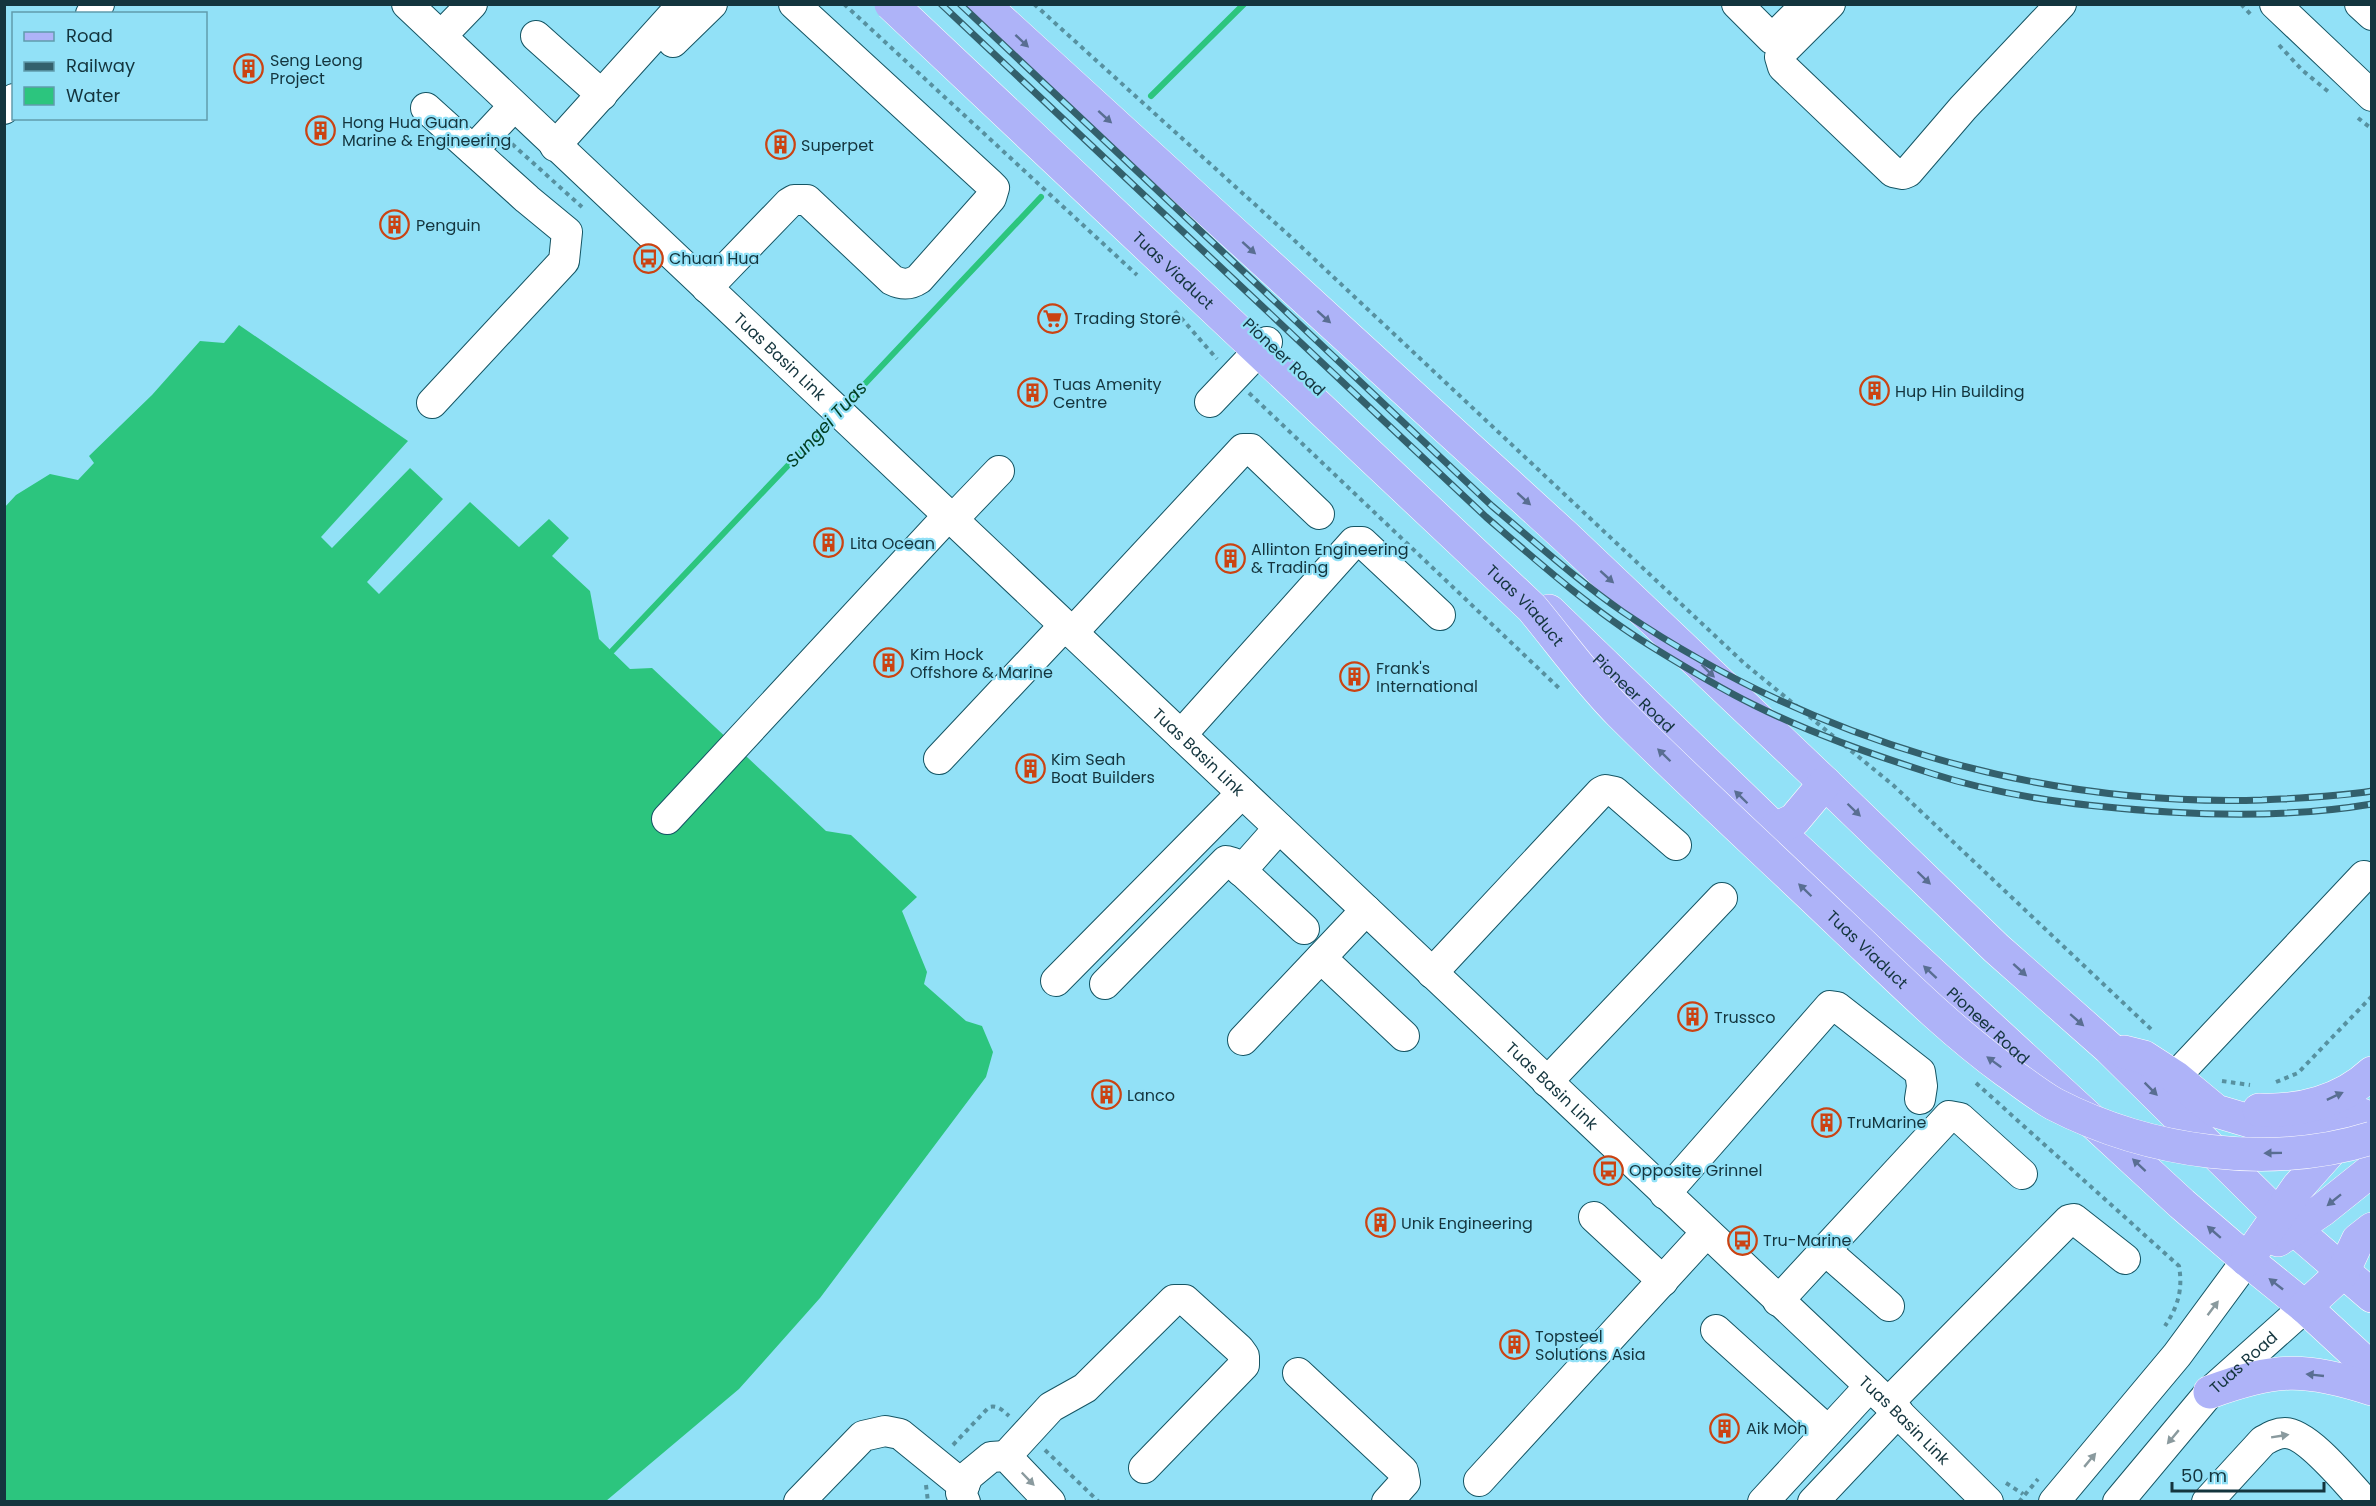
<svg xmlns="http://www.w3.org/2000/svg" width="2376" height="1506" font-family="Poppins,sans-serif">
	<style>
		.water { fill: #2cc57e }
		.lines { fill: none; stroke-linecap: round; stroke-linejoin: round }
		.stream { stroke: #2cc57e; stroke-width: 6 }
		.minor-casing { stroke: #155564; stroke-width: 32 }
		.major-casing { stroke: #fff; stroke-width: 34 }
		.path { stroke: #5791a0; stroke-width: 4; stroke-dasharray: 4.5 4.5; stroke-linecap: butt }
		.minor { stroke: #fff; stroke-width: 30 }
		.major { stroke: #aeb3f8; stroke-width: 33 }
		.rail-casing { stroke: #33606c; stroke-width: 7 }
		.rail { stroke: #92e1f7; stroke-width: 4.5; stroke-dasharray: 14; stroke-linecap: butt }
		.major-bridge-casing { stroke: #fff; stroke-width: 34; stroke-linecap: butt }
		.major-bridge { stroke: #aeb3f8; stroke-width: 33 }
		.oneway { fill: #596e92 }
		.oneway2 { fill: #8a9a9e }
		.labels { text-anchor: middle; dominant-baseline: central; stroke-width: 4.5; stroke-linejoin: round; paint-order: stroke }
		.poi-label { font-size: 16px; fill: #14353e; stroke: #92e1f7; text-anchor: start }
		.street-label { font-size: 16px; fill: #14353e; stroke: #92e1f7 }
		.water-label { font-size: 18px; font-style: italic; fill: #024025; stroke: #92e1f7 }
	</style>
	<rect width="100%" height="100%" fill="#92e1f7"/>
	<!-- water -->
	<path class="water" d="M239,325L408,441L321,537L332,548L410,468L443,499L367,582L379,594L470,502L519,547L549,519L569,538L552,556L590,591L599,639L630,669L652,668L826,831L851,835L917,897L902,911L927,972L924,984L966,1021L982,1026L993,1052L986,1077L820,1298L739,1389L606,1501H5L4,508L16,495L50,474L78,480L94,463L89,456L152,395L200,341L224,343Z"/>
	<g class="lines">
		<!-- stream -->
		<path class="stream" d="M1151,96L1244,4
			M844,406L1041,197
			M612,651L833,418"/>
		<defs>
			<g id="minor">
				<path id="s1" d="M407,4L1888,1403L1988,1502"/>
				<path d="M1737,4L1772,39L1796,15"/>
				<path d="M1830,4L1783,51L1780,57L1783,67L1893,172L1903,174L1908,172L1963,108L2061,4"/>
				<path d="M2275,4L2372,96"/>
				<path d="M2360,4L2372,15"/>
				<path d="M91,14L99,4"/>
				<path d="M441,36L472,4"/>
				<path d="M536,36L602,95"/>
				<path d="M673,42L712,4"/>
				<path d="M426,108L527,199L567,232L564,261L432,403"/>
				<path d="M4,109L14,99"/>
				<path d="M555,146L683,4"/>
				<path d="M473,150L514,106"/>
				<path d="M707,288L789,203L794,200H807L892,280C902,285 910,285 919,279L991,198L994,188L990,184L794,4"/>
				<path d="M1210,402L1267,342"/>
				<path d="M952,520L999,471"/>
				<path d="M1072,633L1243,449H1251L1319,514"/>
				<path d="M1181,735L1354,542H1362L1440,615"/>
				<path d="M939,759L1064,626"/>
				<path d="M667,819L948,516"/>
				<path d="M1241,871L1279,828"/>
				<path d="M1321,958L1404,1036"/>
				<path d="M1432,973L1601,792L1605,790L1615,792L1676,845"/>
				<path d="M1056,981L1242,793"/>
				<path d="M1105,984L1226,861L1233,863L1304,929"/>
				<path d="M1243,1040L1366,910"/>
				<path d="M2175,1077L2364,876"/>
				<path d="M1547,1082L1722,898"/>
				<path d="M1665,1194L1830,1006L1837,1007L1920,1072L1922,1086L1920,1099"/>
				<path d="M1594,1217L1663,1281"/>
				<path d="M1825,1250L1889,1306"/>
				<path d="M1778,1301L1949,1116L1960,1118L2022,1174"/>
				<path d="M1716,1330L1828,1431"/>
				<path d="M1298,1373L1403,1471L1405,1482L1387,1502"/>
				<path d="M1888,1403L2069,1220L2074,1219L2125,1259"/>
				<path d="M1006,1456L1051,1407L1085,1388L1174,1300H1185L1239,1349L1244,1356V1365L1144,1468"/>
				<path d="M1479,1481L1706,1233"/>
				<path d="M799,1502L863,1436L885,1431L900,1434L964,1486"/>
				<path d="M965,1502L961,1493L968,1476L991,1457L1006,1456L1050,1502"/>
				<path d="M1763,1502L1870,1386"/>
				<path d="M1813,1502L1898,1412"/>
				<path d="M2054,1502L2177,1355L2247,1260"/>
				<path id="s2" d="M2118,1502L2210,1392L2305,1307"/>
				<path d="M2207,1502L2263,1441C2270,1437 2276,1433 2285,1433C2308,1433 2349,1485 2365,1502"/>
			</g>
			<g id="major">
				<path d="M983,4L1565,536L1825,783L1996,948L2109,1048L2278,1215L2372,1296"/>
				<path id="s3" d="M1549,611L1775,829L2182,1204L2247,1260L2305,1307L2372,1369"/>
				<path d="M1775,829L1794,820L1825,783"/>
				<path d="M2124,1052L2144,1057L2175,1077L2216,1111L2253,1122L2287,1130L2313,1131L2335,1129L2362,1115"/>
				<path d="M2259,1110C2300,1112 2342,1101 2372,1073"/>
				<path d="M2278,1240L2322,1210L2372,1170"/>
				<path d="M2247,1260L2298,1187L2345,1134"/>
				<path d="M2305,1307L2343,1272L2358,1240L2372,1229"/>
				<path d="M2210,1392C2276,1368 2304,1367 2372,1389"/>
			</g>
		</defs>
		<!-- minor casing -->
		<use href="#minor" class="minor-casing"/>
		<!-- major casing -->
		<use href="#major" class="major-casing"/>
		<!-- path -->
		<path class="path" d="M844,4L1137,275
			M1034,4L1293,239L1745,664L1893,785L2154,1032
			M2241,4L2253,17
			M2279,45L2302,70L2330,93
			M2358,118L2372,129
			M512,144L582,207
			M1175,311L1217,359
			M1249,393L1561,690
			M2222,1081L2250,1085
			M2276,1082L2298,1073L2372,996
			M1976,1083L2179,1266C2183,1290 2178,1306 2165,1326
			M953,1445L989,1407C998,1405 1002,1410 1009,1416
			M1045,1450L1099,1502
			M2006,1483L2023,1494
			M926,1485L928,1502
			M2019,1502L2038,1479"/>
		<!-- minor -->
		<use href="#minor" class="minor"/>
		<!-- major -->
		<use href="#major" class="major"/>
		<defs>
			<path id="rail" d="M941,4L1486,517C1537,561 1592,610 1649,645C1683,666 1719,688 1754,705C1810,733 1871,754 1930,773C2007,798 2089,807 2169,812C2234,816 2307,815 2372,804
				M960,4L1492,506C1535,542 1577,580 1623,612C1811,739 2035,807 2262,800C2298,798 2335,797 2372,791"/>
		</defs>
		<!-- rail casing -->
		<use href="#rail" class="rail-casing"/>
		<!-- rail -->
		<use href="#rail" class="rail"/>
		<defs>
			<g id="major-bridge">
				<path id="s4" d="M891,4L1532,608C1561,643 1588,681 1620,713C1692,785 1768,854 1841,924C1895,975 1947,1028 2006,1071C2022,1082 2038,1095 2054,1104C2149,1153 2270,1170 2372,1138"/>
			</g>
		</defs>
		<!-- major-bridge casing -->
		<use href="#major-bridge" class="major-bridge-casing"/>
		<!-- major-bridge -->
		<use href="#major-bridge" class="major-bridge"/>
	</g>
	<!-- one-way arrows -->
	<defs><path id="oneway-solid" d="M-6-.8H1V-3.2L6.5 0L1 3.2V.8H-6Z" transform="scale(1.5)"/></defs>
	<g class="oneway">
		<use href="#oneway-solid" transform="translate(1022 41) rotate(43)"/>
		<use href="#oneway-solid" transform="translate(1105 117) rotate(42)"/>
		<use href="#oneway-solid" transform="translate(1249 248) rotate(42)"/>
		<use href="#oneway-solid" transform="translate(1324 317) rotate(42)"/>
		<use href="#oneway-solid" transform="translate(1524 499) rotate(42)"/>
		<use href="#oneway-solid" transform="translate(1607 577) rotate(42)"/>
		<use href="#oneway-solid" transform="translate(1708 671) rotate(44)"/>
		<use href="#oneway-solid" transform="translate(1664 755) rotate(-136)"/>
		<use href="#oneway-solid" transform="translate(1741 797) rotate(-136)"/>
		<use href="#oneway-solid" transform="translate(1854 810) rotate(44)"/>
		<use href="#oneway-solid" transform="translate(1924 878) rotate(44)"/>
		<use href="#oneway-solid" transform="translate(1805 890) rotate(-136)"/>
		<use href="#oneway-solid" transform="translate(2020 970) rotate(42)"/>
		<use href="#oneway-solid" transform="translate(1930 972) rotate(-137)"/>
		<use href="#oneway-solid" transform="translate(2077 1020) rotate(41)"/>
		<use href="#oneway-solid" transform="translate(1994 1062) rotate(-144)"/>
		<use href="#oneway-solid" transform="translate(2151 1089) rotate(45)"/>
		<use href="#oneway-solid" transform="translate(2335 1096) rotate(-25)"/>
		<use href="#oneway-solid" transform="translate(2273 1153) rotate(179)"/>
		<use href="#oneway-solid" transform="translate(2139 1165) rotate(-137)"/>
		<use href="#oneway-solid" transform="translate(2334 1200) rotate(141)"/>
		<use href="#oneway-solid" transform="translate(2214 1232) rotate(-139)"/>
		<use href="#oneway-solid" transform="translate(2276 1284) rotate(-142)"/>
		<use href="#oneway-solid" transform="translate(2315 1375) rotate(-174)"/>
	</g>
	<g class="oneway2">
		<use href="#oneway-solid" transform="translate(2213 1308) rotate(-53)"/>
		<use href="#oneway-solid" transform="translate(2280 1436) rotate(-9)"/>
		<use href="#oneway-solid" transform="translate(2173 1437) rotate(130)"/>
		<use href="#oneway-solid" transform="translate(2090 1460) rotate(-50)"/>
		<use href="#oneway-solid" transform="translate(1028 1479) rotate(46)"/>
	</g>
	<!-- icons -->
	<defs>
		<symbol id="building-ring" viewBox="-11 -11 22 22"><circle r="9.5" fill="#92e1f7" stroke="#cb4312" stroke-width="1.5"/><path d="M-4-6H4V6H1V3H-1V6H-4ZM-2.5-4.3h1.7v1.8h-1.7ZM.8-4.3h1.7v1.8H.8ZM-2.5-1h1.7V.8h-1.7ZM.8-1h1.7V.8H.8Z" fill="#cb4312"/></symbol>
		<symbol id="bus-ring" viewBox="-11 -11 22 22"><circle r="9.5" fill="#92e1f7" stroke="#cb4312" stroke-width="1.5"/><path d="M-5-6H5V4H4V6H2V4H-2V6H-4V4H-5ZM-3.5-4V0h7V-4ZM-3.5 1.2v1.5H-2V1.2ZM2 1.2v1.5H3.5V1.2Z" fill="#cb4312"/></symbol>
		<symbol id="supermarket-ring" viewBox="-11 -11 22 22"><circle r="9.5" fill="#92e1f7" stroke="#cb4312" stroke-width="1.5"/><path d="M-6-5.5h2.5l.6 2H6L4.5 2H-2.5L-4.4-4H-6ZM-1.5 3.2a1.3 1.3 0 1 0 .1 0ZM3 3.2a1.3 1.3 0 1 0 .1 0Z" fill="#cb4312"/></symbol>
	</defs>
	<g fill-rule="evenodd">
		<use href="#building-ring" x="232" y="52" width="33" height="33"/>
		<use href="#building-ring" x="304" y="114" width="33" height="33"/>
		<use href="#building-ring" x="764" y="128" width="33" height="33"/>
		<use href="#building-ring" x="378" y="208" width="33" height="33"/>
		<use href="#bus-ring" x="632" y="242" width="33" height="33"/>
		<use href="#supermarket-ring" x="1036" y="302" width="33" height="33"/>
		<use href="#building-ring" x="1858" y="374" width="33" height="33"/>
		<use href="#building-ring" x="1016" y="376" width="33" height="33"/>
		<use href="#building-ring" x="812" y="526" width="33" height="33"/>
		<use href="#building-ring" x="1214" y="542" width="33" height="33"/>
		<use href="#building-ring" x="872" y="646" width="33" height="33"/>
		<use href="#building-ring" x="1338" y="660" width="33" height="33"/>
		<use href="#building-ring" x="1014" y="752" width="33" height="33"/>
		<use href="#building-ring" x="1676" y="1000" width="33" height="33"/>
		<use href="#building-ring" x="1090" y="1078" width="33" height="33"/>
		<use href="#building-ring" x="1810" y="1106" width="33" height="33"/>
		<use href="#bus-ring" x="1592" y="1154" width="33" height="33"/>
		<use href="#building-ring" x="1364" y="1206" width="33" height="33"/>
		<use href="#bus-ring" x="1726" y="1224" width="33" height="33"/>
		<use href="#building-ring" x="1498" y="1328" width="33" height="33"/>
		<use href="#building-ring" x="1708" y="1412" width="33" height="33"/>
	</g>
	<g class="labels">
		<!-- poi labels -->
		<g class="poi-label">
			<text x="270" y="60">Seng Leong<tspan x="270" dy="18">Project</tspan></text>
			<text x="342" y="122">Hong Hua Guan<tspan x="342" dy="18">Marine &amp; Engineering</tspan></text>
			<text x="801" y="145">Superpet</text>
			<text x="416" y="225">Penguin</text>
			<text x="669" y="258">Chuan Hua</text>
			<text x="1074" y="318">Trading Store</text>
			<text x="1053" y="384">Tuas Amenity<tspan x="1053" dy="18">Centre</tspan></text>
			<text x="1895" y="391">Hup Hin Building</text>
			<text x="850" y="543">Lita Ocean</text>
			<text x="1251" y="549">Allinton Engineering<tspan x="1251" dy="18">&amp; Trading</tspan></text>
			<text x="910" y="654">Kim Hock<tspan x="910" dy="18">Offshore &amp; Marine</tspan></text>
			<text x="1376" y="668">Frank's<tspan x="1376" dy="18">International</tspan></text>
			<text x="1051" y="759">Kim Seah<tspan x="1051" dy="18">Boat Builders</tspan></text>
			<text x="1714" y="1017">Trussco</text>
			<text x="1127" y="1095">Lanco</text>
			<text x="1847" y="1122">TruMarine</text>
			<text x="1629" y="1170">Opposite Grinnel</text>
			<text x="1401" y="1223">Unik Engineering</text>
			<text x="1763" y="1240">Tru-Marine</text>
			<text x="1535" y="1336">Topsteel<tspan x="1535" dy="18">Solutions Asia</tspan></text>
			<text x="1746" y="1428">Aik Moh</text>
		</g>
		<!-- street labels -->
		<g class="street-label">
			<text stroke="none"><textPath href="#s4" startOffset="388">Tuas Viaduct</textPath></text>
			<text stroke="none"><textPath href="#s1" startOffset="513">Tuas Basin Link</textPath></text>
			<text transform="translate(1284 357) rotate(43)">Pioneer Road</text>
			<text stroke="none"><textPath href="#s4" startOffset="874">Tuas Viaduct</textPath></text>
			<text stroke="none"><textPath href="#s3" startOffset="118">Pioneer Road</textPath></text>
			<text stroke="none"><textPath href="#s1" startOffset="1089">Tuas Basin Link</textPath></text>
			<text stroke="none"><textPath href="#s4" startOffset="1360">Tuas Viaduct</textPath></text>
			<text stroke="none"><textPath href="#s3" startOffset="604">Pioneer Road</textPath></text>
			<text stroke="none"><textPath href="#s1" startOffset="1575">Tuas Basin Link</textPath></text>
			<text stroke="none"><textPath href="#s2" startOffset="188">Tuas Road</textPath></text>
			<text stroke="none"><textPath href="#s1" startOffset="2061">Tuas Basin Link</textPath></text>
		</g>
		<!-- water labels -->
		<g class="water-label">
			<text transform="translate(826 424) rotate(-47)">Sungei Tuas</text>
		</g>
	</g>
	<!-- border -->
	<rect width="2376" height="1506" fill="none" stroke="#14353e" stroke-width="12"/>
	<!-- legend -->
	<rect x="12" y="12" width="195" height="108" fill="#92e1f7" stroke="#609cad" stroke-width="1.5"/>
	<rect x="24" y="32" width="30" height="9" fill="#aeb3f8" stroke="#609cad" stroke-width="1.5"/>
	<text x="66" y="42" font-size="18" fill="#14353e">Road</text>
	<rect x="24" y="62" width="30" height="9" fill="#33606c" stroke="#609cad" stroke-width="1.5"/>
	<text x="66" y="72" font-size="18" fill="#14353e">Railway</text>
	<rect x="24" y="87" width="30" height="18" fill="#2cc57e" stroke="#609cad" stroke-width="1.5"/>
	<text x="66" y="102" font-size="18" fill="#14353e">Water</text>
	<!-- scale -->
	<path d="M2172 1482v9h152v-9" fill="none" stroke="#14353e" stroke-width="3"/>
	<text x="2181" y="1482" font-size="18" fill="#14353e" stroke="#92e1f7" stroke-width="4.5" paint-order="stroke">50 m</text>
</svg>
